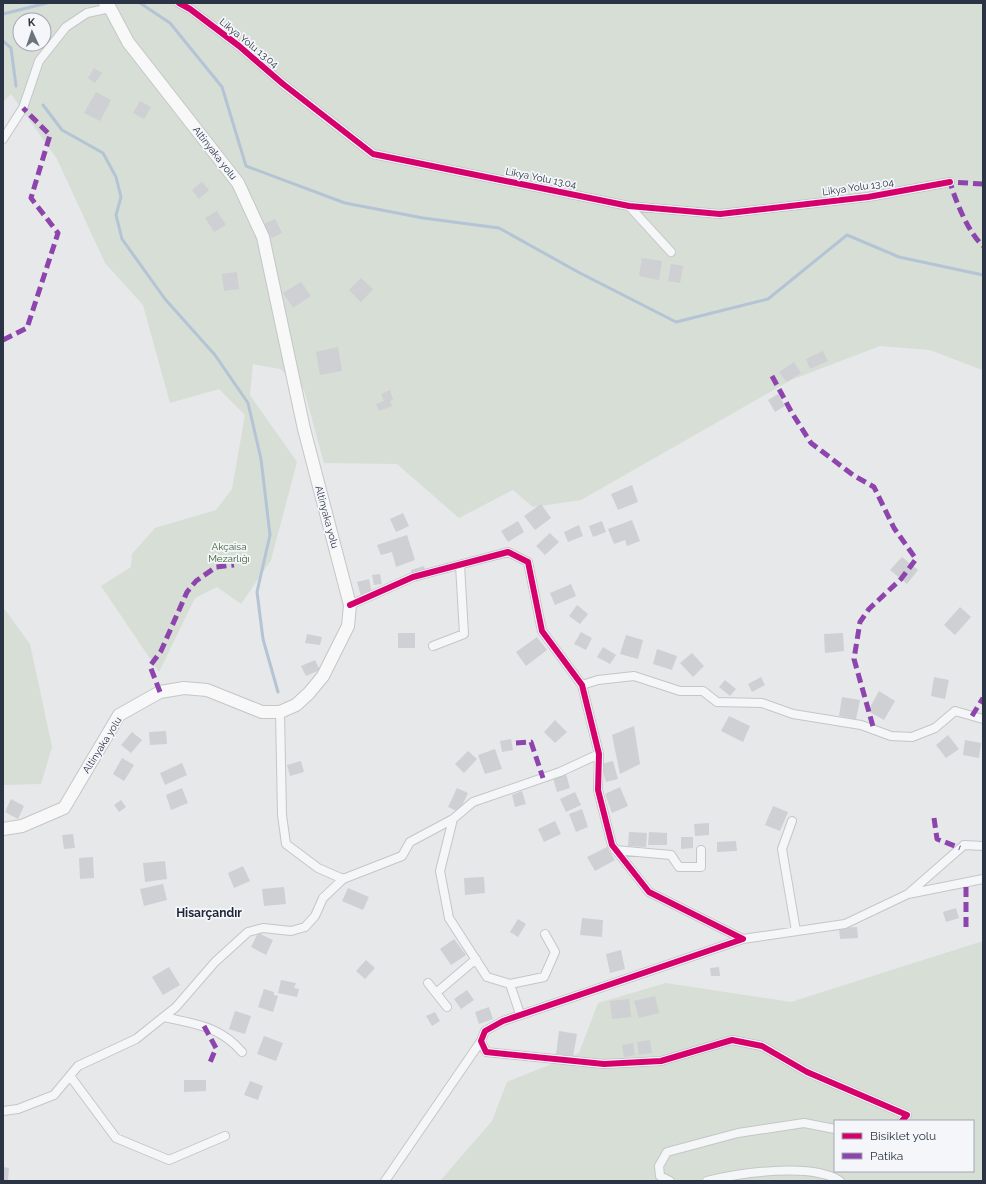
<svg xmlns="http://www.w3.org/2000/svg" width="986" height="1184" font-family="Raleway,sans-serif">
	<style>
		.green { fill: #d6ded6; fill-rule: evenodd }
		.lines { fill: none; stroke-linecap: round; stroke-linejoin: round }
		.stream { stroke: #b4c4d5; stroke-width: 3 }
		.building { fill: #ced0d3 }
		.minor-casing { stroke: #c4c6c8; stroke-width: 10 }
		.secondary-casing { stroke: #c4c6c8; stroke-width: 14 }
		.minor { stroke: #f5f6f7; stroke-width: 8 }
		.secondary { stroke: #f8f8f8; stroke-width: 12 }
		.quiet { stroke: #8e44ad; stroke-width: 5; stroke-dasharray: 10 5; stroke-linecap: butt }
		.cycleway-casing { stroke: #f4f6f9; stroke-width: 8 }
		.cycleway { stroke: #d6006c; stroke-width: 6 }
		.labels { text-anchor: middle; dominant-baseline: central; stroke-width: 3.5; stroke-linejoin: round; paint-order: stroke }
		.street-label { font-size: 10px; fill: #2b3445; stroke: #f4f6f9 }
		.park-label { font-size: 10px; fill: #3f6138; stroke: #f4f6f9 }
		.quarter-label { font-size: 12px; font-weight: bold; fill: #1d2536; stroke: #f4f6f9 }
	</style>
	<rect width="100%" height="100%" fill="#e6e8ea"/>
	<!-- green -->
	<path class="green" d="M3,3H983V372L982,370L930,350L880,346L791,380L581,500L533,507L513,490L459,518L397,464L324,463L304,390L280,369L253,364L250,395L297,462L271,560L241,604L217,587L195,598L159,672L101,586L131,567L132,554L155,528L216,510L232,489L245,415L219,389L170,403L143,305L105,263L57,159L11,94L3,102ZM20,20H44V44H20Z
		M3,607L30,644L52,747L41,784L3,785Z
		M983,941V1181H440L492,1121L507,1082L579,1053L598,1003L666,983L791,1002ZM835,1121H973V1171H835Z"/>
	<g class="lines">
		<!-- stream -->
		<path class="stream" d="M140,3L170,23L222,87L246,166L345,203L423,218L499,228L578,272L676,322L768,299L847,235L899,257L983,275
			M3,14L47,3
			M3,41L11,48L16,86
			M43,105L62,130L103,153L116,177L121,197L116,215L122,239L165,299L215,355L248,403L261,459L270,535L257,592L263,639L278,692"/>
	</g>
	<!-- building -->
	<path class="building" d="M94,68L102,73L95,83L88,78Z
		M96,92L111,100L100,121L84,113Z
		M140,101L151,107L144,119L133,113Z
		M202,182L209,190L199,199L192,190Z
		M217,211L226,225L214,232L205,218Z
		M275,219L282,233L271,238L264,224Z
		M642,258L662,261L659,280L639,276Z
		M671,264L683,266L680,283L668,281Z
		M237,272L239,289L224,291L222,274Z
		M361,278L373,289L361,302L349,290Z
		M301,282L311,296L293,308L283,293Z
		M338,347L342,371L320,375L316,352Z
		M823,351L828,361L810,369L806,359Z
		M794,362L801,373L787,382L779,372Z
		M390,390L393,400L390,401L392,406L379,411L376,404L384,401L381,394Z
		M778,394L785,406L775,412L768,400Z
		M632,485L638,502L618,510L611,494Z
		M541,504L551,518L535,530L524,516Z
		M403,513L409,526L396,532L390,519Z
		M632,520L640,541L627,546L625,540L614,544L608,529Z
		M518,521L524,532L508,542L501,531Z
		M602,521L606,532L593,537L589,526Z
		M579,525L583,536L568,542L564,532Z
		M550,533L559,542L545,555L536,546Z
		M407,535L415,560L396,567L392,552L381,555L377,545Z
		M902,557L918,570L907,584L890,570Z
		M424,566L426,574L413,577L411,570Z
		M380,574L382,584L374,585L372,575Z
		M369,579L372,593L361,596L357,582Z
		M571,584L576,596L555,605L550,593Z
		M577,605L588,614L580,624L569,616Z
		M960,607L971,617L955,635L944,625Z
		M581,632L592,638L586,650L574,644Z
		M398,633H415V648H398Z
		M843,633L844,651L825,653L824,634Z
		M307,634L322,637L320,645L305,643Z
		M626,635L643,640L638,659L620,654Z
		M537,637L547,650L526,666L516,652Z
		M603,647L616,655L610,664L597,657Z
		M657,649L677,656L672,670L653,664Z
		M692,653L704,666L693,677L680,663Z
		M315,660L320,670L306,676L301,666Z
		M761,677L765,685L752,692L748,684Z
		M934,677L949,680L945,699L931,696Z
		M725,680L736,689L730,696L719,687Z
		M879,691L895,701L884,720L868,711Z
		M842,697L860,700L856,719L839,716Z
		M729,716L750,726L743,742L721,731Z
		M555,720L567,732L555,743L544,732Z
		M634,726L640,764L620,774L612,735Z
		M166,731L167,744L150,745L149,732Z
		M132,732L142,740L131,753L121,745Z
		M948,735L959,749L946,758L936,745Z
		M511,739L513,750L502,752L500,741Z
		M965,740L981,743L979,758L963,755Z
		M495,749L502,769L485,774L478,755Z
		M468,751L477,759L464,773L455,764Z
		M122,758L134,765L124,781L113,774Z
		M301,761L304,772L290,776L287,765Z
		M613,761L618,779L606,782L601,764Z
		M182,763L187,775L165,785L160,773Z
		M566,774L570,788L557,792L553,778Z
		M620,787L628,806L612,813L605,794Z
		M182,788L188,803L171,810L166,795Z
		M457,788L468,793L459,812L448,807Z
		M522,791L526,804L515,807L512,795Z
		M575,792L581,805L566,812L560,799Z
		M11,799L24,806L18,819L5,812Z
		M121,800L126,807L119,812L114,805Z
		M773,806L788,812L780,831L765,825Z
		M582,809L588,827L576,832L569,814Z
		M555,821L561,834L544,842L538,829Z
		M709,823V835L695,836L694,824Z
		M629,832L647,833L646,847L628,846Z
		M649,832L667,833V845H648Z
		M73,834L75,848L64,849L62,835Z
		M681,837H693V848L681,849Z
		M736,841L737,851L717,852V842Z
		M607,847L615,860L595,871L587,857Z
		M93,857L94,878L80,879L79,858Z
		M165,861L167,879L145,882L143,863Z
		M243,866L250,881L234,888L228,873Z
		M484,877L485,893L465,895L464,878Z
		M163,884L167,900L144,906L140,889Z
		M284,887L286,904L264,906L262,889Z
		M348,888L369,897L363,910L342,901Z
		M956,908L959,918L946,922L943,912Z
		M582,918L603,920L602,937L580,935Z
		M518,919L526,924L518,937L510,932Z
		M857,927L858,938L840,939L839,928Z
		M258,933L273,940L266,955L251,947Z
		M454,939L466,955L451,965L440,949Z
		M621,950L625,969L610,973L606,954Z
		M366,960L375,968L365,979L356,971Z
		M169,967L180,985L163,995L152,977Z
		M719,967L720,976H711L710,968Z
		M281,980L296,983L294,988L299,989L297,997L278,993Z
		M264,989L274,992V995L278,996L273,1012L258,1007Z
		M467,990L474,1000L461,1009L454,999Z
		M655,996L659,1013L639,1018L634,1001Z
		M629,999L631,1017L612,1019L610,1001Z
		M489,1007L493,1019L479,1024L475,1012Z
		M235,1011L251,1016L245,1034L229,1029Z
		M435,1012L440,1021L432,1026L426,1016Z
		M559,1031L577,1034L573,1057L556,1054Z
		M264,1036L283,1043L276,1061L257,1054Z
		M650,1040L652,1053L639,1055L637,1042Z
		M633,1043L635,1055L624,1057L622,1045Z
		M184,1080H206V1091L184,1092Z
		M250,1081L263,1086L258,1100L244,1095Z
		M3,1167L9,1168L8,1180H3Z"/>
	<g class="lines">
		<defs>
			<path id="minor" d="M179,3L190,9L239,46L283,84L373,154L629,206L720,214L868,197L950,182
				M3,139L23,108L39,61L66,27L87,13L110,8
				M629,206L671,252
				M350,605L413,577L508,552L528,562L542,631L582,685L599,754L598,790L612,845L649,892L743,939L503,1021L485,1031L481,1041L486,1052L604,1064L661,1061L732,1040L762,1046L807,1072L907,1115L902,1121
				M433,646L464,634L460,565
				M582,685L598,680L634,676L680,691H703L717,702L762,703L793,714L861,725L891,736L912,737L935,728L955,711L983,719
				M280,712L282,815L286,844L318,868L343,879
				M453,819L440,871L449,918L487,977L510,984L520,1014
				M792,821L782,849L796,931
				M615,850L671,855L679,867H701V850
				M908,894L983,879
				M743,939L845,924L908,894L964,845L983,846
				M428,983L447,1007
				M510,984L544,977L555,952L545,934
				M436,993L476,959
				M164,1017C195,1024 220,1026 242,1052
				M70,1076L116,1138L169,1160L225,1136
				M3,1111L18,1109L54,1095L78,1066L136,1039L176,1007L215,962L248,932L263,928L291,931L305,927L315,916L323,898L343,879L402,856L410,842L453,819L473,802L560,772L599,754
				M385,1181L481,1041
				M670,1181L660,1176L659,1166L667,1152L738,1133L804,1123L835,1129
				M707,1181C739,1173 812,1162 840,1181"/>
			<path id="secondary" d="M3,829L22,826L64,808L119,715L160,692L184,688L207,690L262,712H280L296,705L309,693L323,676L348,626L350,605L304,429L263,237L238,183L128,42L110,8L105,3"/>
		</defs>
		<!-- minor casing -->
		<use href="#minor" class="minor-casing"/>
		<!-- secondary casing -->
		<use href="#secondary" class="secondary-casing"/>
		<!-- minor -->
		<use href="#minor" class="minor"/>
		<!-- secondary -->
		<use href="#secondary" class="secondary"/>
		<!-- quiet -->
		<path class="quiet" d="M983,184L950,182C956,202 968,232 983,246
			M3,340L27,328L58,233L31,198L50,135L23,108
			M772,376L792,413L811,443L853,475L874,487L894,528L916,559L901,579L869,609L860,622L854,659L874,730
			M160,692L150,666L161,651L187,592L196,581L216,567L234,565
			M972,716L983,698
			M516,743L531,742L543,778
			M934,818L937,839L960,848
			M966,927V882
			M204,1026L216,1048L209,1065"/>
		<defs>
			<path id="cycleway" d="M179,3L190,9L239,46L283,84L373,154L629,206L720,214L868,197L950,182
				M350,605L413,577L508,552L528,562L542,631L582,685L599,754L598,790L612,845L649,892L743,939L503,1021L485,1031L481,1041L486,1052L604,1064L661,1061L732,1040L762,1046L807,1072L907,1115L902,1121"/>
		</defs>
		<!-- cycleway casing -->
		<use href="#cycleway" class="cycleway-casing"/>
		<!-- cycleway -->
		<use href="#cycleway" class="cycleway"/>
	</g>
	<g class="labels">
		<!-- street labels -->
		<g class="street-label">
			<text transform="translate(249 43) rotate(39)">Likya Yolu 13.04</text>
			<text transform="translate(215 153) rotate(52)">Altinyaka yolu</text>
			<text transform="translate(541 178) rotate(11)">Likya Yolu 13.04</text>
			<text transform="translate(858 187) rotate(-8)">Likya Yolu 13.04</text>
			<text transform="translate(327 517) rotate(75)">Altinyaka yolu</text>
			<text transform="translate(102 745) rotate(-58)">Altinyaka yolu</text>
		</g>
		<!-- park labels -->
		<g class="park-label">
			<text x="229" y="546">Akçaisa<tspan x="229" dy="12">Mezarlığı</tspan></text>
		</g>
		<!-- quarter labels -->
		<g class="quarter-label">
			<text x="209" y="913">Hisarçandır</text>
		</g>
	</g>
	<!-- border -->
	<rect width="986" height="1184" fill="none" stroke="#2b3445" stroke-width="8"/>
	<!-- legend -->
	<rect x="834" y="1120" width="140" height="52" fill="#f4f6f9" stroke="#a4a8b1"/>
	<rect x="842" y="1133" width="20" height="6" fill="#d6006c" stroke="#a4a8b1"/>
	<text x="870" y="1140" font-size="12" fill="#2b3445">Bisiklet yolu</text>
	<rect x="842" y="1153" width="20" height="6" fill="#8e44ad" stroke="#a4a8b1"/>
	<text x="870" y="1160" font-size="12" fill="#2b3445">Patika</text>
	<!-- north arrow -->
	<g transform="translate(32 32) rotate(357)"><circle r="19" fill="#f4f6f9" stroke="#a4a8b1"/>
	<path d="M0-3L7 15L0 10L-7 15Z" fill="#6c737f"/>
	<text y="-6" font-size="11" font-weight="bold" text-anchor="middle" fill="#2b3445">K</text>
	</g>
</svg>
